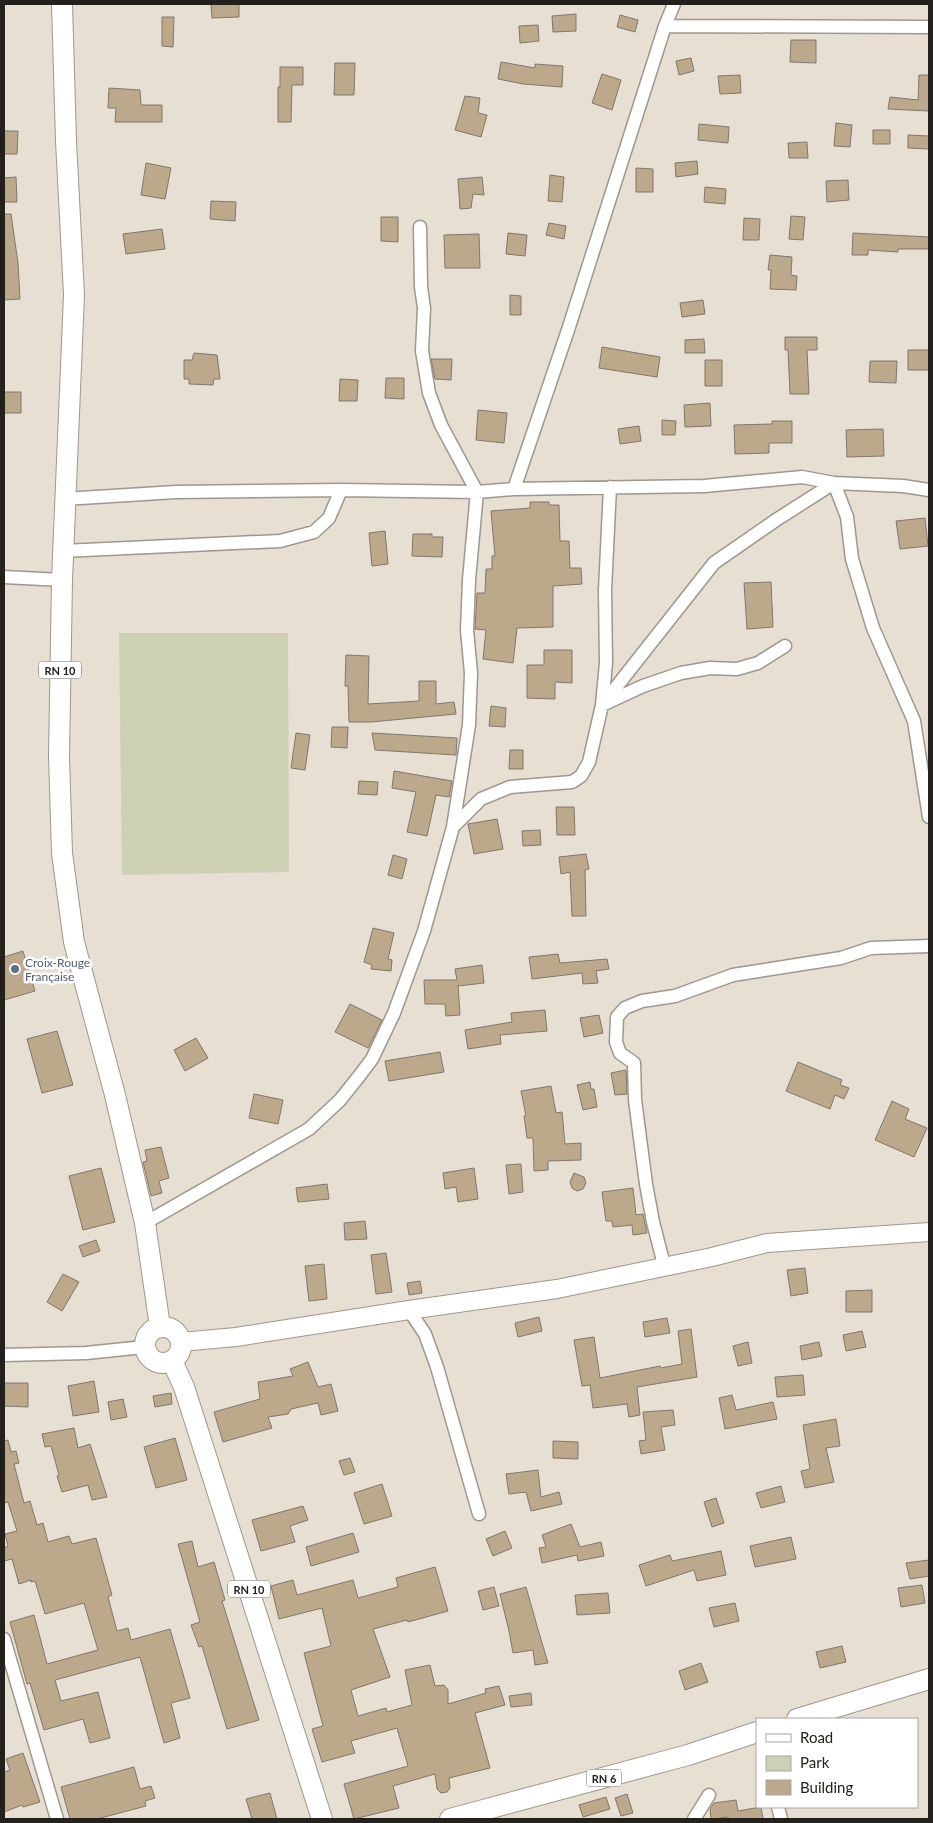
<svg xmlns="http://www.w3.org/2000/svg" width="933" height="1823" font-family="Lato,sans-serif">
	<style>
		.green { fill: #ced0b4 }
		.building { fill: #bca98b; stroke: #7f776c }
		.lines { fill: none; stroke-linecap: round; stroke-linejoin: round }
		.street-casing { stroke: #9f978b; stroke-width: 15 }
		.secondary-casing { stroke: #9f978b; stroke-width: 20 }
		.primary-casing { stroke: #9f978b; stroke-width: 22 }
		.street { stroke: #fff; stroke-width: 12 }
		.secondary { stroke: #fff; stroke-width: 18 }
		.primary { stroke: #fff; stroke-width: 20 }
		.service-dot { fill: #5c6f8a; stroke: #fff; stroke-width: 2 }
		.labels { text-anchor: middle; dominant-baseline: central; stroke-width: 5; stroke-linejoin: round; paint-order: stroke }
		.shield { fill: #fff; stroke: #666460; stroke-width: 1 }
		.shield-label { font-size: 11px; font-weight: bold; fill: #24211c }
		.service-label { font-size: 12px; fill: #4e5e75; stroke: #fff; text-anchor: start }
	</style>
	<rect width="100%" height="100%" fill="#e7dfd2"/>
	<!-- green -->
	<path class="green" d="M119,633H288L289,872L122,875Z"/>
	<!-- building -->
	<path class="building" d="M211,4H239V17L212,18Z
		M576,14V31L553,32L552,16Z
		M620,15L638,20L635,32L617,27Z
		M162,17H174L173,47L162,46Z
		M538,25L539,41L520,43L519,26Z
		M791,40H816V63L790,62Z
		M691,58L694,71L679,75L676,61Z
		M501,62L535,68V64L563,66L562,87L523,84L498,79Z
		M335,63H355L354,95H334Z
		M280,67H303V85H292L291,122H278V87H280Z
		M602,74L621,80L612,110L592,103Z
		M740,75L741,93L720,94L718,76Z
		M919,75H929V111L888,109L890,97L918,100Z
		M109,88L140,90L141,105H162V122H115L116,108H108Z
		M465,96L480,98L478,113L487,115L481,137L455,130Z
		M836,123L852,125L850,147L834,146Z
		M699,124L729,127L728,143L698,140Z
		M873,130H890V144H873Z
		M4,131H18L17,154H4Z
		M908,135L929,136V149L908,148Z
		M807,142L808,158H789L788,143Z
		M697,161L698,174L676,177L675,163Z
		M146,163L171,168L165,199L141,195Z
		M636,168L653,169V192H636Z
		M550,175L564,177L562,202L548,201Z
		M16,177L17,202H4V178Z
		M482,177L484,195L473,194L471,208L460,209L458,179Z
		M848,180L849,200L827,202L826,181Z
		M705,187L726,189L725,204L704,202Z
		M211,201L236,202L235,221L210,219Z
		M4,214H11L18,263L20,299L4,300Z
		M791,216L805,217L803,240L789,239Z
		M381,217H398V242L381,241Z
		M744,218L760,219L759,240H743Z
		M549,223L566,226L564,239L546,235Z
		M162,229L165,249L126,254L123,234Z
		M508,233L527,235L525,256L506,254Z
		M853,233L929,237V249H898V252L868,250V255H852Z
		M479,234L480,268H445L444,235Z
		M770,255L792,257L791,275L797,276L796,290L770,289L771,270H768Z
		M510,295L521,296V315H510Z
		M703,300L705,314L682,317L680,303Z
		M785,337H817V350H807L809,394H790L788,350H785Z
		M704,339L705,353H685V340Z
		M602,347L660,357L657,377L599,368Z
		M908,350H929V370H908Z
		M194,353L217,355L220,379H214L213,385L189,384V379H184V360H192Z
		M431,359H452L451,380L435,379Z
		M705,360H722V386H705Z
		M870,361H897L896,383L869,382Z
		M386,378H404V399L385,398Z
		M340,379L358,380L357,401H339Z
		M4,392H21V413H4Z
		M710,403L711,426L685,427L684,405Z
		M478,410L507,413L504,443L476,440Z
		M662,420L676,421L675,435H662Z
		M772,421H792V443H769V453L735,454L734,425L772,424Z
		M639,426L641,441L620,444L618,429Z
		M883,429L884,456L847,457L846,430Z
		M530,502H549V505H559L560,541H569L570,568H581L582,584L553,586V627L517,628L513,663L483,659L486,630L475,629L477,593H485L486,569H492V556H495L491,511L530,508Z
		M925,518L928,546L900,549L896,521Z
		M385,531L388,564L372,566L369,533Z
		M413,534H432V537H443L442,557L412,556Z
		M771,582L773,627L747,629L744,583Z
		M544,650H572V683L555,682V699L527,698V665H544Z
		M346,655L369,656L368,704L419,701V681H436V704L454,702L456,714L371,722H349L348,686H345Z
		M491,706L506,708L505,727L489,726Z
		M332,727H348L347,748L331,747Z
		M296,733L310,735L305,770L291,768Z
		M372,733L457,738L456,755L375,750Z
		M510,750H523V769H509Z
		M394,771L452,781L449,797L436,795L427,836L407,832L416,792L392,788Z
		M359,781L378,782L377,795L358,794Z
		M556,807H574L575,835H557Z
		M497,819L503,849L474,854L468,824Z
		M540,830L541,845L523,846L522,831Z
		M586,854L589,869L585,870L586,916H572L570,872L561,874L559,857Z
		M393,855L407,859L402,879L388,875Z
		M373,928L394,933L388,959L392,960L391,971L371,969L372,965L364,962Z
		M23,951L35,991L4,1000V957Z
		M558,954L560,963L607,959L609,969L596,971L598,983L583,984L582,973L532,979L529,957Z
		M482,965L484,983L458,986V985L460,1015L446,1016L445,1004H425L424,980H457L455,969Z
		M350,1004L382,1020L368,1048L335,1032Z
		M545,1010L547,1031L500,1035L501,1044L468,1049L465,1030L512,1022L511,1013Z
		M599,1015L603,1033L584,1037L580,1018Z
		M57,1031L73,1085L42,1093L27,1039Z
		M196,1038L208,1058L185,1071L174,1050Z
		M440,1052L444,1072L389,1081L385,1061Z
		M798,1062L842,1080L840,1085L849,1088L844,1099L835,1095L830,1109L786,1091Z
		M626,1070L627,1094L615,1095L611,1073Z
		M590,1082L591,1089H594L597,1107L583,1110L577,1085Z
		M551,1086L556,1113L562,1112L565,1144L581,1143V1160L548,1161V1170L534,1171L533,1138H527L524,1116H526L521,1091Z
		M254,1094L283,1100L278,1124L249,1118Z
		M892,1101L909,1109L905,1119L927,1128L914,1157L875,1140Z
		M161,1147L169,1178L159,1181L162,1193L151,1196L143,1162L147,1161L145,1150Z
		M521,1164L523,1192L509,1194L506,1165Z
		M101,1168L115,1222L83,1230L69,1176Z
		M474,1168L478,1199L458,1202L456,1187L445,1189L443,1173Z
		M574,1173L584,1177L586,1183L583,1189L577,1191L572,1188L570,1182Z
		M327,1184L329,1199L298,1202L296,1188Z
		M633,1188L636,1215L643,1214L647,1233L633,1235L632,1225L613,1227L612,1221H606L602,1192Z
		M365,1221L367,1239L345,1240L344,1223Z
		M96,1240L100,1251L83,1257L79,1246Z
		M386,1253L392,1292L376,1294L371,1255Z
		M324,1264L327,1299L309,1301L305,1266Z
		M805,1268L808,1293L791,1296L787,1270Z
		M63,1274L79,1282L62,1311L47,1302Z
		M420,1281L422,1293L409,1295L407,1283Z
		M872,1290V1312H846V1291Z
		M539,1317L542,1331L518,1337L515,1323Z
		M667,1318L670,1333L645,1337L643,1322Z
		M691,1329L697,1377L637,1387L640,1415L629,1417L627,1404L593,1408L590,1385L582,1386L574,1340L594,1337L600,1378L660,1366L661,1368L682,1364L678,1331Z
		M862,1331L866,1347L846,1351L843,1335Z
		M748,1342L752,1363L738,1366L733,1346Z
		M819,1342L822,1356L802,1360L800,1346Z
		M308,1362L318,1387L331,1384L338,1411L321,1415L318,1403L291,1409L288,1414L268,1417L272,1428L223,1442L214,1412L260,1399L258,1382L293,1376L290,1369Z
		M803,1375L805,1395L777,1397L775,1377Z
		M94,1381L99,1412L73,1416L68,1386Z
		M4,1383H28V1407L4,1406Z
		M171,1393L172,1404L155,1407L153,1396Z
		M732,1395L736,1410L773,1402L777,1419L725,1429L719,1398Z
		M123,1399L127,1417L111,1420L108,1402Z
		M673,1410L675,1425L661,1427L665,1450L641,1454L639,1441L646,1440L643,1412Z
		M836,1419L840,1446L826,1448L834,1482L805,1488L801,1471L810,1469L803,1425Z
		M74,1428L78,1448L90,1444L107,1497L92,1500L88,1485L62,1492L57,1476L59,1475L51,1446L45,1447L42,1434Z
		M175,1438L187,1480L156,1488L144,1447Z
		M8,1440L11,1452L16,1451L19,1463L14,1464L24,1503L30,1501L37,1525L43,1523L48,1542L69,1536L72,1544L96,1538L112,1595L108,1597L117,1631L128,1628L131,1640L170,1629L190,1698L171,1703L180,1738L164,1743L140,1657L55,1680L61,1701L98,1692L110,1738L90,1743L83,1719L44,1730L30,1683L27,1684L10,1622L34,1615L47,1664L98,1650L84,1603L45,1614L35,1581L31,1582V1580L19,1584L12,1559L4,1561V1548L8,1546L5,1534L17,1531L8,1502L4,1503V1441Z
		M553,1441L578,1442V1459L553,1458Z
		M350,1458L355,1472L344,1475L339,1461Z
		M538,1470L541,1497L559,1492L562,1504L531,1511L526,1492L509,1494L506,1474Z
		M382,1484L392,1516L364,1524L354,1493Z
		M781,1486L785,1502L761,1508L756,1493Z
		M716,1498L724,1523L712,1527L704,1502Z
		M303,1506L308,1520L290,1526L295,1542L261,1551L252,1520Z
		M571,1524L580,1547L601,1542L604,1556L578,1561L577,1555L542,1563L539,1548L546,1547L542,1535Z
		M505,1531L512,1548L493,1556L486,1539Z
		M353,1533L359,1552L311,1566L306,1547Z
		M791,1537L796,1559L755,1567L750,1546Z
		M192,1541L198,1567L214,1562L225,1600L222,1601L259,1720L227,1729L202,1646L199,1647L191,1625L200,1622L178,1544Z
		M721,1551L726,1575L697,1581L694,1570L646,1586L639,1565L670,1555L672,1561Z
		M929,1560V1576L910,1579L906,1563Z
		M435,1567L448,1611L408,1622L407,1620L373,1629L390,1677L351,1690L358,1716L386,1708L387,1712L412,1705L405,1670L430,1665L435,1686L444,1685L448,1690V1704L486,1693L485,1689L499,1686L505,1705L475,1713L490,1768L449,1778L450,1788L447,1792L441,1793L437,1789L435,1774L393,1786L399,1808L354,1819L344,1784L408,1766L397,1728L351,1741L355,1753L322,1762L312,1729L323,1726L304,1653L331,1646L322,1608L279,1619L271,1586L293,1580L297,1595L353,1580L358,1598L398,1587L396,1578Z
		M922,1585L925,1603L901,1607L898,1588Z
		M494,1587L499,1606L483,1610L478,1591Z
		M526,1587L537,1626L548,1663L535,1665L533,1650L513,1653L509,1631L500,1594Z
		M608,1593L610,1613L577,1615L575,1595Z
		M735,1603L739,1621L714,1627L709,1608Z
		M842,1646L846,1662L820,1668L816,1652Z
		M701,1663L708,1682L685,1690L679,1671Z
		M531,1693L532,1705L511,1707L509,1696Z
		M23,1753L40,1802L23,1807L22,1805L4,1812V1772L10,1770L6,1759Z
		M134,1767L140,1789L151,1786L155,1798L145,1801L146,1806L97,1819H70L61,1787Z
		M270,1793L277,1819H252L246,1799Z
		M627,1794L633,1813L621,1816L615,1798Z
		M606,1797L610,1809L583,1817L579,1805Z
		M736,1800L738,1811L761,1807L763,1819H728V1817L711,1819L710,1809L714,1803Z"/>
	<g class="lines">
		<defs>
			<path id="street" d="M665,26L929,27
				M610,487L605,590L606,663L602,705L714,563L776,520L834,483L903,486L929,490
				M514,489L568,330L665,26L674,4
				M64,499L176,492L341,490L477,492L514,489L704,486L802,477L834,483L847,517L852,559L873,628L914,721L929,817
				M63,551L280,541L314,532L329,518L341,490
				M4,577L62,580
				M453,827L481,799L510,787L572,782L581,776L589,762L602,705L643,686L681,673L710,668L737,669L758,663L785,646
				M145,1223L309,1129L340,1100L360,1075L372,1059L394,1013L424,931L453,827L469,725L471,673L467,630L469,580L477,492L441,425L429,393L422,351L424,308L421,287L420,227
				M663,1267L662,1257L653,1222L646,1184L635,1100L634,1063L620,1053L616,1042L617,1017L625,1008L642,1001L675,996L733,975L841,958L871,948L929,946
				M409,1310L425,1334L437,1367L479,1514
				M4,1355L86,1353L144,1347
				M4,1639L57,1819
				M778,1807L781,1819
				M694,1819L709,1795"/>
			<path id="secondary" d="M181,1342L236,1337L409,1310L557,1289L712,1257L767,1243L929,1232"/>
			<path id="primary" d="M62,4L66,141L74,295L62,580L59,756L62,853L74,942L115,1095L145,1223L160,1327
				M145 1345a18 18 0 1 1 36 0a18 18 0 1 1-36 0Z
				M172,1361L184,1387L322,1819
				M797,1719L929,1679
				M450,1819L688,1755L757,1732"/>
		</defs>
		<!-- street casing -->
		<use href="#street" class="street-casing"/>
		<!-- secondary casing -->
		<use href="#secondary" class="secondary-casing"/>
		<!-- primary casing -->
		<use href="#primary" class="primary-casing"/>
		<!-- street -->
		<use href="#street" class="street"/>
		<!-- secondary -->
		<use href="#secondary" class="secondary"/>
		<!-- primary -->
		<use href="#primary" class="primary"/>
	</g>
	<!-- markers -->
	<circle class="service-dot" cx="15" cy="969" r="5"/>
	<g class="labels">
		<!-- shield labels -->
		<g class="shield">
			<rect x="39" y="661.5" width="42" height="17" rx="4"/>
			<rect x="228" y="1580.5" width="42" height="17" rx="4"/>
			<rect x="586.5" y="1769.5" width="35" height="17" rx="4"/>
		</g>
		<g class="shield-label">
			<text x="60" y="670">RN 10</text>
			<text x="249" y="1589">RN 10</text>
			<text x="604" y="1778">RN 6</text>
		</g>
		<!-- service labels -->
		<g class="service-label">
			<text x="25" y="962">Croix-Rouge<tspan x="25" dy="14">Française</tspan></text>
		</g>
	</g>
	<!-- border -->
	<rect width="933" height="1823" fill="none" stroke="#24211c" stroke-width="10"/>
	<!-- legend -->
	<rect x="756" y="1718" width="162" height="90" fill="#ffffff" stroke="#a7a6a4"/>
	<rect x="766" y="1734" width="25" height="8" fill="#ffffff" stroke="#a7a6a4"/>
	<text x="800" y="1743" font-size="15" fill="#24211c">Road</text>
	<rect x="766" y="1756" width="25" height="15" fill="#ced0b4" stroke="#a7a6a4"/>
	<text x="800" y="1768" font-size="15" fill="#24211c">Park</text>
	<rect x="766" y="1780" width="25" height="15" fill="#bca98b" stroke="#a7a6a4"/>
	<text x="800" y="1793" font-size="15" fill="#24211c">Building</text>
</svg>
